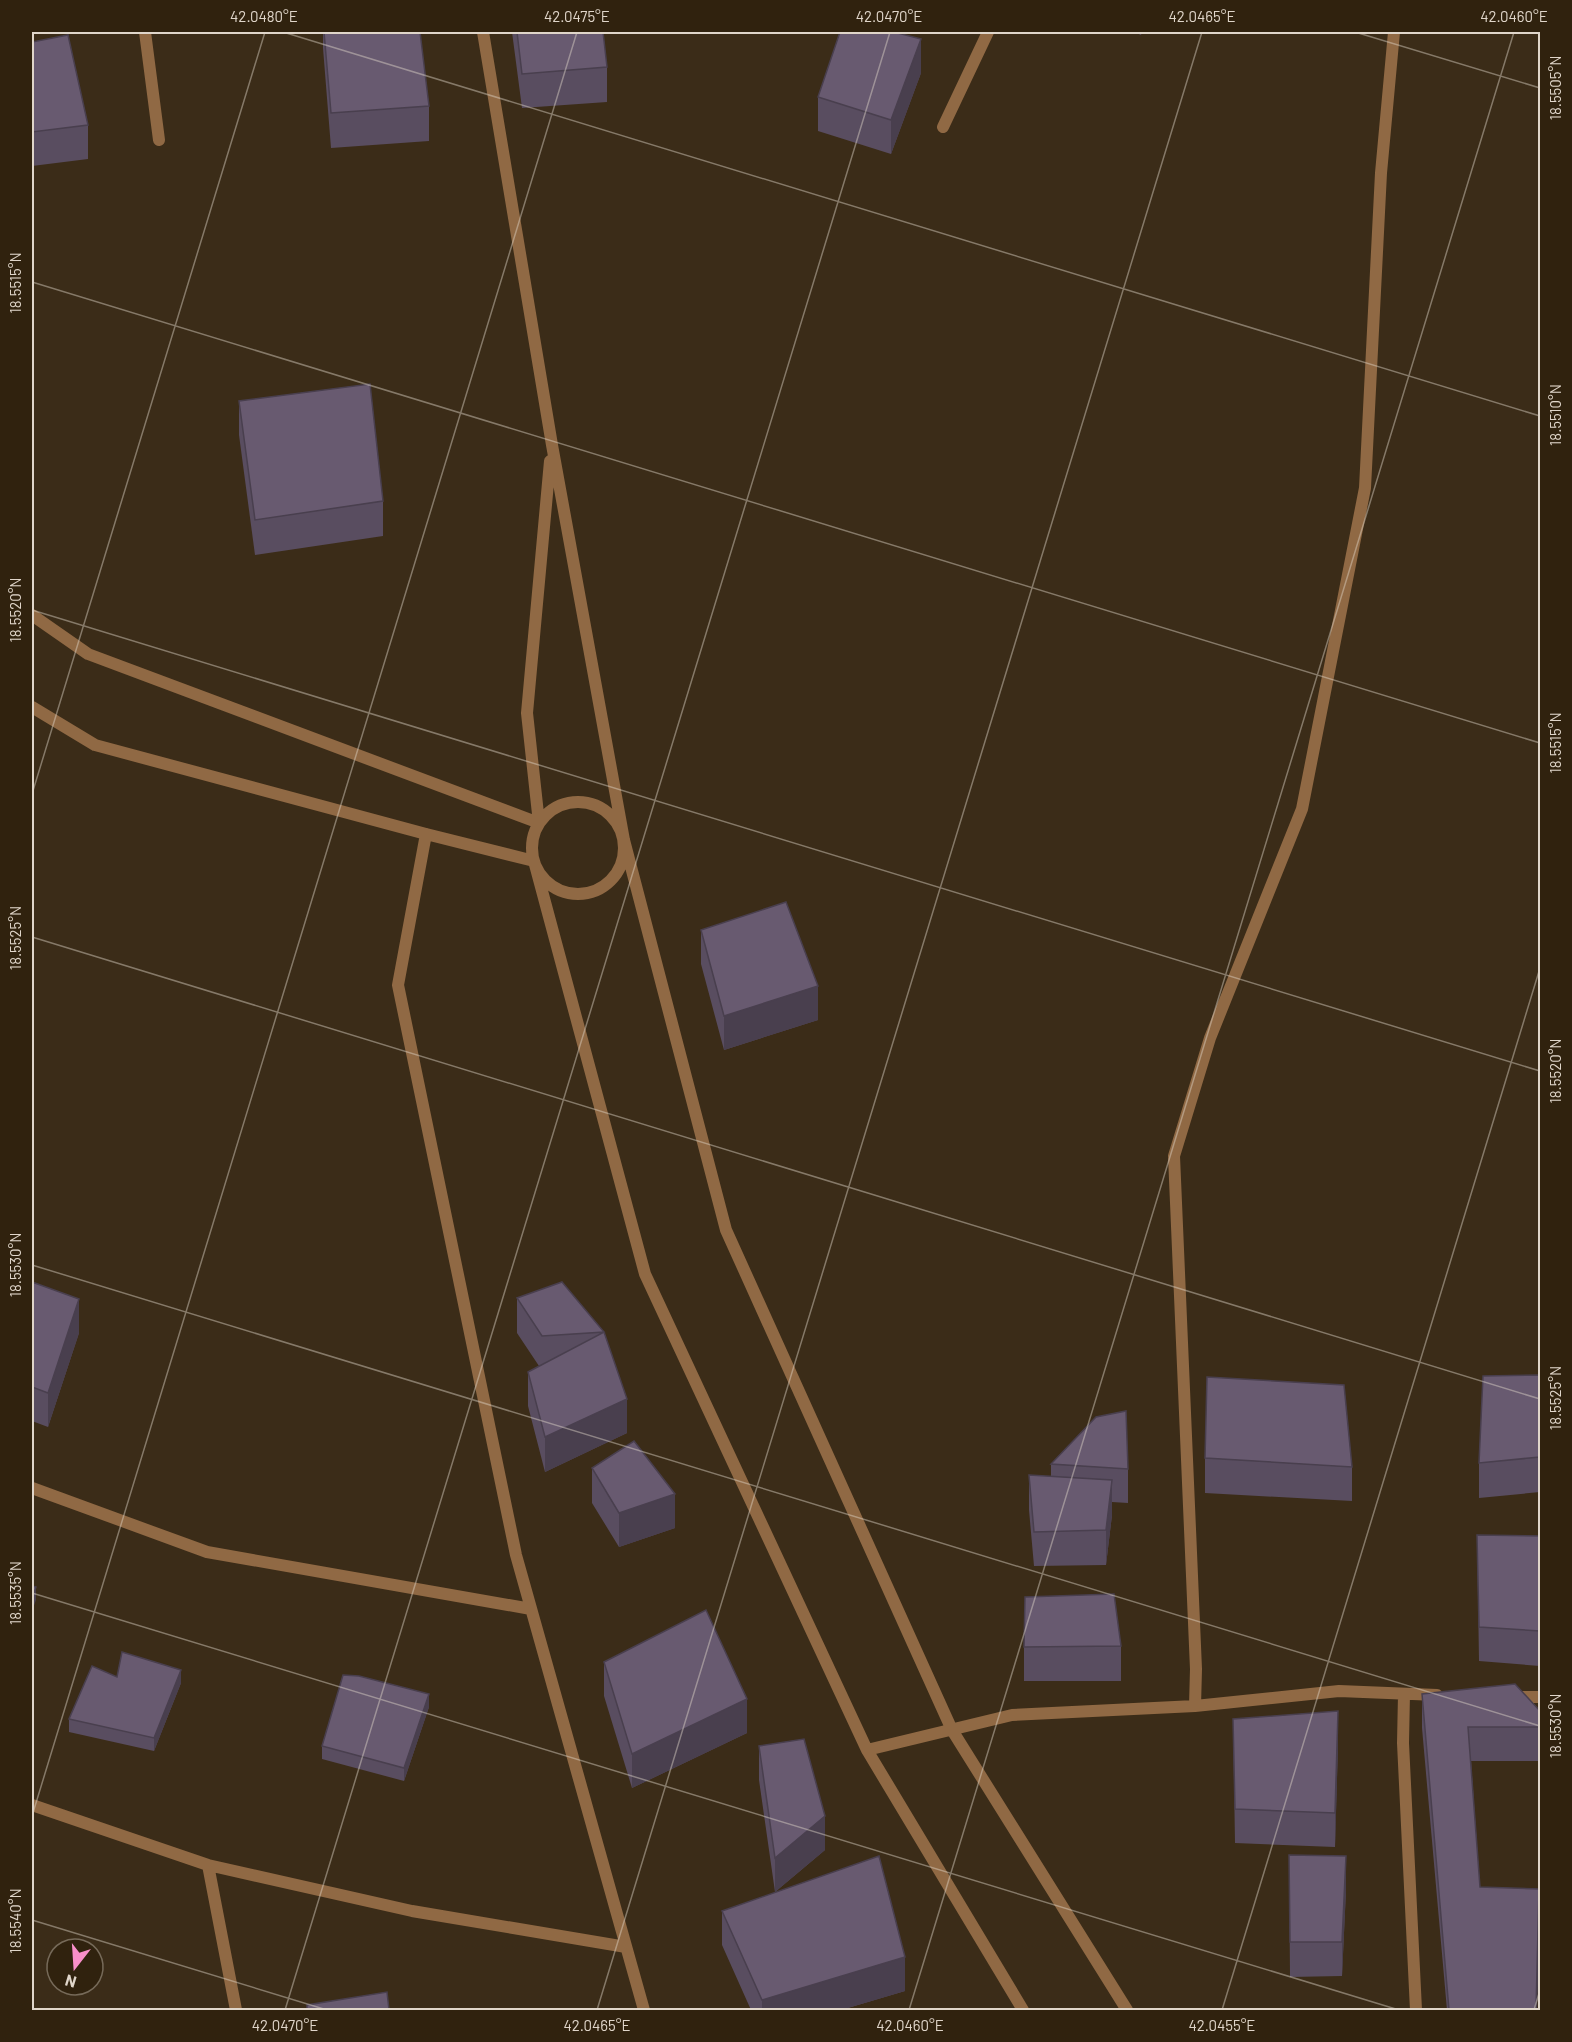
<svg xmlns="http://www.w3.org/2000/svg" width="1572" height="2042" font-family="Barlow,sans-serif">
	<style>
		.lines { fill: none; stroke-linecap: round; stroke-linejoin: round }
		.street { stroke: #906944; stroke-width: 12 }
		.wall { fill: #594d60 }
		.shaded-wall { fill: #493f4e }
		.building { fill: #685a70; stroke: #493f4e; stroke-width: 1.5 }
		.ticks { fill: none; stroke: #e0d6ca; stroke-width: 1.5; stroke-opacity: 0.45 }
		.neatline { fill: none; stroke: #e0d6ca; stroke-width: 2 }
		.ticks-label { font-size: 15px; text-anchor: middle; fill: #e0d6ca }
	</style>
	<rect width="100%" height="100%" fill="#3b2c18"/>
	<g class="lines">
		<!-- street -->
		<path class="street" d="M145,32L159,140
			M483,32L552,445L624,840L726,1230L952,1730L1127,2010
			M943,127L988,32
			M32,615L88,654L539,823L527,713L550,461
			M32,707L95,745L426,834L534,861L645,1274L867,1750L1023,2010
			M532 848a46 46 0 1 1 92 0a46 46 0 1 1-92 0Z
			M426,834L398,985L516,1555L644,2010
			M32,1488L207,1552L531,1609
			M1404,1694L1403,1743L1416,2010
			M1512,1697H1540
			M1195,1706L1196,1669L1174,1156L1210,1038L1302,809L1365,488L1381,173L1394,32
			M867,1750L1012,1715L1195,1706L1339,1691L1437,1695
			M32,1805L208,1865L412,1911L626,1947
			M208,1865L236,2010"/>
	</g>
	<!-- wall -->
	<path class="wall" d="M323,32H420L429,106V141L331,148L323,48Z
		M512,32H603L607,67V102L522,108Z
		M1134,32H1142L1141,35Z
		M32,42L88,125V159L32,166Z
		M921,73L891,154L818,131V97Z
		M239,401L383,501V536L255,555L239,435Z
		M701,930L818,1020L724,1050L701,964Z
		M32,1282L79,1333L48,1427L32,1421Z
		M517,1298L604,1332L627,1433L545,1472L528,1406V1372L539,1366L517,1333Z
		M1540,1375V1492L1479,1498V1463Z
		M1205,1458L1352,1467V1501L1205,1493Z
		M1051,1464L1128,1469V1503L1112,1502V1515L1106,1565L1034,1566L1029,1510V1475L1051,1477Z
		M592,1468L675,1528L619,1547L592,1503Z
		M1477,1535L1540,1536V1666L1479,1661Z
		M1121,1646V1681H1024V1647Z
		M604,1662L747,1733L632,1788L604,1696Z
		M117,1677L181,1683L154,1751L69,1732V1719Z
		M1422,1694L1540,1711V1761H1471L1480,1887L1539,1923L1537,2010H1447L1422,1728Z
		M429,1707L404,1781L322,1759V1746Z
		M1233,1719L1338,1745L1335,1847L1235,1843Z
		M759,1746L825,1850L775,1892L759,1780Z
		M1289,1855L1346,1890L1342,1976L1290,1977Z
		M722,1911L905,1991L841,2010H751L722,1945Z"/>
	<!-- shaded-wall -->
	<path class="shaded-wall" d="M921,39V73L891,154V120Z
		M818,986V1020L724,1050V1016Z
		M79,1299V1333L48,1427V1393Z
		M627,1399V1433L545,1472V1437Z
		M1112,1480V1515L1106,1565V1530Z
		M675,1494V1528L619,1547V1513Z
		M36,1587V1600L32,1611V1598Z
		M181,1670V1683L154,1751V1738Z
		M429,1694V1707L404,1781V1768Z
		M747,1699V1733L632,1788V1754Z
		M1338,1711V1745L1335,1847V1813Z
		M825,1816V1850L775,1892V1858Z
		M1346,1856V1890L1342,1976V1942Z
		M1539,1889V1923L1537,2010H1536Z
		M905,1957V1991L841,2010H762V2000Z"/>
	<!-- building -->
	<path class="building" d="M324,32H420L429,106L331,113Z
		M517,32H603L607,67L522,74Z
		M840,32H894L921,39L891,120L818,97Z
		M68,35L88,125L32,132V42Z
		M370,384L383,501L255,520L239,401Z
		M786,902L818,986L724,1016L701,930Z
		M32,1282L79,1299L48,1393L32,1387Z
		M562,1282L604,1332L542,1336L517,1298Z
		M604,1332L627,1399L545,1437L528,1372Z
		M1540,1375V1457L1479,1463L1483,1376Z
		M1207,1377L1344,1385L1352,1467L1205,1458Z
		M1126,1411L1128,1469L1051,1464L1096,1417Z
		M634,1441L675,1494L619,1513L592,1468Z
		M1029,1475L1112,1480L1106,1530L1034,1532Z
		M1477,1535L1540,1536V1631L1479,1627Z
		M32,1586L36,1587L32,1598Z
		M1114,1594L1121,1646L1024,1647L1025,1597Z
		M706,1610L747,1699L632,1754L604,1662Z
		M122,1652L181,1670L154,1738L69,1719L92,1666L117,1677Z
		M343,1675L359,1676L429,1694L404,1768L322,1746Z
		M1515,1684L1540,1711V1727H1468L1480,1887L1539,1889L1536,2010H1449L1422,1694Z
		M1338,1711L1335,1813L1235,1809L1233,1719Z
		M804,1739L825,1816L775,1858L759,1746Z
		M1289,1855L1346,1856L1342,1942H1290Z
		M879,1856L905,1957L762,2000L722,1911Z
		M387,1992L389,2010H307V2005Z"/>
	<!-- ticks -->
	<path class="ticks" d="M283,32L1540,416M1355,32L1540,88M32,282L1540,743M32,610L1540,1071M32,794L265,32M32,937L1540,1399M32,1265L1540,1726M32,1593L1399,2010M32,1816L577,32M32,1920L327,2010M285,2010L890,32M597,2010L1202,32M909,2010L1514,32M1222,2010L1540,968M1534,2010L1540,1990"/>
	<!-- border -->
	<rect width="1572" height="2042" fill="none" stroke="#30220e" stroke-width="66"/>
	<!-- north arrow -->
	<g transform="translate(75 1967) rotate(197)"><circle r="28" fill="#30220e" stroke="#766a59" stroke-width="1.5"/>
	<path d="M0-4.5L10 22L0 15L-10 22Z" fill="#f98fca"/>
	<text y="-9" font-size="16" font-weight="bold" text-anchor="middle" fill="#e0d6ca">N</text>
	</g>
	<rect x="33" y="33" width="1506" height="1976" class="neatline"/>
	<g class="ticks-label">
		<text x="264" y="22">42.0480°E</text>
		<text x="577" y="22">42.0475°E</text>
		<text x="889" y="22">42.0470°E</text>
		<text x="1202" y="22">42.0465°E</text>
		<text x="1514" y="22">42.0460°E</text>
		<text transform="translate(1556 88) rotate(-90)" y="5">18.5505°N</text>
		<text transform="translate(16 283) rotate(-90)" y="5">18.5515°N</text>
		<text transform="translate(1556 415) rotate(-90)" y="5">18.5510°N</text>
		<text transform="translate(16 610) rotate(-90)" y="5">18.5520°N</text>
		<text transform="translate(1556 743) rotate(-90)" y="5">18.5515°N</text>
		<text transform="translate(16 938) rotate(-90)" y="5">18.5525°N</text>
		<text transform="translate(1556 1071) rotate(-90)" y="5">18.5520°N</text>
		<text transform="translate(16 1265) rotate(-90)" y="5">18.5530°N</text>
		<text transform="translate(1556 1398) rotate(-90)" y="5">18.5525°N</text>
		<text transform="translate(16 1593) rotate(-90)" y="5">18.5535°N</text>
		<text transform="translate(1556 1726) rotate(-90)" y="5">18.5530°N</text>
		<text transform="translate(16 1921) rotate(-90)" y="5">18.5540°N</text>
		<text x="285" y="2031">42.0470°E</text>
		<text x="597" y="2031">42.0465°E</text>
		<text x="910" y="2031">42.0460°E</text>
		<text x="1222" y="2031">42.0455°E</text>
	</g>
</svg>
